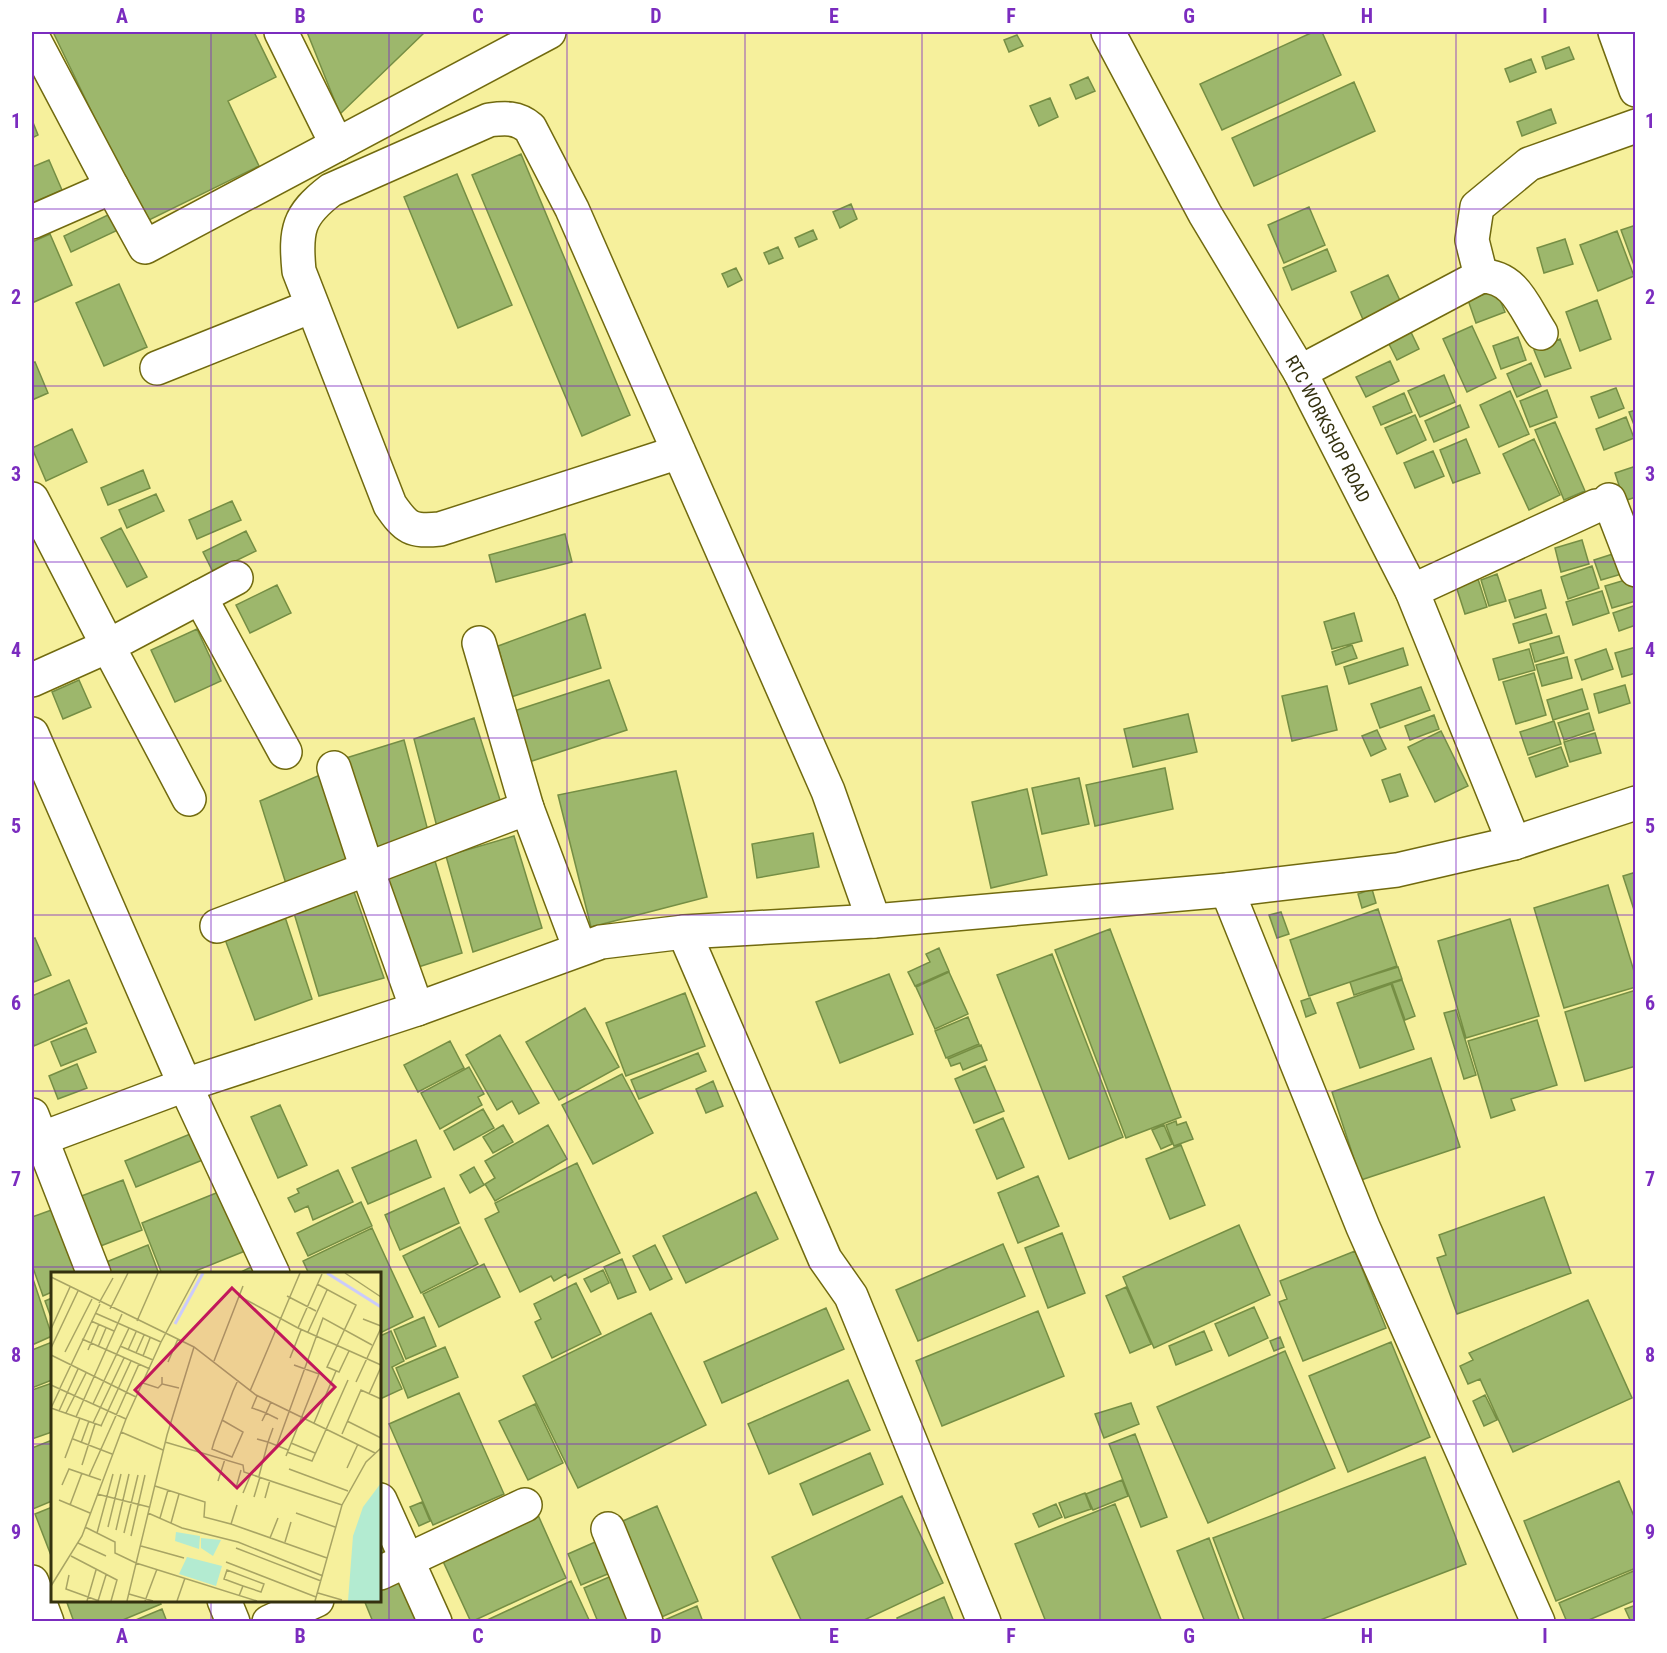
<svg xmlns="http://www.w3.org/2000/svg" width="1667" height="1653" font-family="'Roboto Condensed',sans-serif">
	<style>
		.building { fill: #9db76c; stroke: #758e44; stroke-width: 1.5 }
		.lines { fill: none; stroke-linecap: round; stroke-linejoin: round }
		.minor-casing { stroke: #716a0f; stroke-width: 36 }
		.minor { stroke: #fff; stroke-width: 33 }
		.grid { fill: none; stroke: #7b2cbf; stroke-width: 1.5; stroke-opacity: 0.55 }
		.labels { text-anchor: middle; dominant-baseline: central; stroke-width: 4.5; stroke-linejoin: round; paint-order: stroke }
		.street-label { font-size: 18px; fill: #34310f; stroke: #fff }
		.inset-river { fill: none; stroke: #cbcbfb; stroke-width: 3 }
		.inset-road { fill: none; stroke: #a8a464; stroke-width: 1.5 }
		.view { fill: #c2185b; fill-opacity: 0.15; stroke: #c2185b; stroke-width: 3 }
		.inset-edge { fill: none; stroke: #34310f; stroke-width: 3 }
		.neatline { fill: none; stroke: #7b2cbf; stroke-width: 2 }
		.grid-label { font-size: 20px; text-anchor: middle; font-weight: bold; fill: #7b2cbf }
	</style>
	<rect width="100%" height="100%" fill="#f6f09c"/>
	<!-- building -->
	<path class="building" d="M53,32H254L276,77L228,101L259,166L145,222Z
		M307,32H425L340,114Z
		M1313,32H1322L1341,75L1222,130L1200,84Z
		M1017,35L1023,46L1009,52L1004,40Z
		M1569,47L1574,59L1546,69L1542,57Z
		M1531,59L1536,72L1510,82L1505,69Z
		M1088,77L1095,91L1076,99L1070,85Z
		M1354,82L1375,131L1254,186L1232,138Z
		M1050,98L1058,117L1039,126L1030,106Z
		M1551,109L1556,123L1522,136L1517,122Z
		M32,120L38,135L32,138Z
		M521,154L630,415L582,436L472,175Z
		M49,160L62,190L32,203V167Z
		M457,174L512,305L458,328L404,197Z
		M851,204L857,219L840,228L833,212Z
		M1309,207L1325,245L1284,263L1268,225Z
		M110,214L118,230L71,252L64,236Z
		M1636,225V271L1621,230Z
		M813,230L817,239L799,247L795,238Z
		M1617,231L1634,276L1598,291L1580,245Z
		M50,234L72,285L32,303V242Z
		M1565,239L1573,264L1544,273L1537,248Z
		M778,247L783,258L769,264L764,253Z
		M1327,249L1336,271L1292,290L1283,268Z
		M736,268L742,280L728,287L722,274Z
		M1388,275L1403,307L1365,324L1351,292Z
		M119,284L147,347L104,366L76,303Z
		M1496,290L1505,312L1476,323L1468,300Z
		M1597,300L1611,339L1580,351L1566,312Z
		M1472,326L1496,378L1467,392L1443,339Z
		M1409,328L1419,349L1397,360L1386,338Z
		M1518,337L1526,360L1501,369L1493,346Z
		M1560,339L1571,368L1545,377L1534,350Z
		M1390,361L1399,381L1366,397L1356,377Z
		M35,362L48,393L32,400V363Z
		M1531,363L1541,386L1517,397L1507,374Z
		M1444,375L1455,402L1420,417L1408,391Z
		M1616,388L1624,408L1599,418L1591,397Z
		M1547,390L1557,417L1530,427L1520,401Z
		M1510,391L1529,434L1499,447L1480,405Z
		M1404,393L1412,412L1381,425L1373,407Z
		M1460,405L1469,427L1434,442L1425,421Z
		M1636,410V430L1629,412Z
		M1415,415L1426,440L1397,454L1385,428Z
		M1626,417L1634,438L1604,450L1596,429Z
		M1555,422L1585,491L1564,500L1535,430Z
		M72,429L87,462L46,481L32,448Z
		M1466,439L1480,473L1453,483L1440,450Z
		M1534,439L1560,495L1529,510L1503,454Z
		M1433,451L1444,476L1415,488L1404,463Z
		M1636,466V497L1624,501L1615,473Z
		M143,470L150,488L108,505L101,488Z
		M156,494L164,511L127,528L119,510Z
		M232,501L241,520L197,539L189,520Z
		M121,528L147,577L127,587L101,538Z
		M246,531L256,551L213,572L203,552Z
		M565,534L572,562L496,582L489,555Z
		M1582,540L1589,564L1561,572L1555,548Z
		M1619,552L1625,573L1601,580L1594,560Z
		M1592,566L1599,588L1568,599L1561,577Z
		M1497,574L1506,601L1489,606L1481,580Z
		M1632,578L1636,601L1612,608L1605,586Z
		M1478,579L1487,607L1465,614L1456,586Z
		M277,585L291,613L250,633L236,605Z
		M1541,590L1546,608L1515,618L1509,600Z
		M1602,591L1609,613L1573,625L1566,602Z
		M1636,605V625L1619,631L1613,613Z
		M1354,613L1362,641L1332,649L1324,622Z
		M585,614L601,668L511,697L498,646Z
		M1546,614L1552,633L1519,643L1513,624Z
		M197,629L221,681L175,702L151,650Z
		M1559,636L1564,653L1535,662L1530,644Z
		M1352,645L1357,658L1336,665L1332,652Z
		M1636,647V673L1622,677L1615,653Z
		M1403,648L1408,665L1349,684L1344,667Z
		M1529,649L1535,670L1499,680L1493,659Z
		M1606,649L1613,669L1582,680L1575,660Z
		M1567,657L1572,678L1542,686L1536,665Z
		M1534,673L1546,715L1516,724L1503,682Z
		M79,680L91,707L63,719L52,692Z
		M609,680L627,730L529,762L514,711Z
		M1625,685L1630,703L1599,713L1594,694Z
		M1327,686L1337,730L1292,741L1282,696Z
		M1421,687L1430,710L1380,728L1371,704Z
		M1582,689L1588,709L1553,720L1547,700Z
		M1589,713L1594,730L1564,740L1558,723Z
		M1188,714L1197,752L1133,767L1124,729Z
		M1434,715L1439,729L1410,740L1405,726Z
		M474,718L501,803L437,827L414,739Z
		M1554,721L1561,744L1528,755L1520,732Z
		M1377,730L1386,749L1371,756L1362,736Z
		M1441,731L1468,786L1435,802L1408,747Z
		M1595,733L1601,753L1570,762L1564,742Z
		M404,740L428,831L376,848L346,758Z
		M1561,747L1568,766L1536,777L1529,758Z
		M1165,768L1173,809L1095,826L1086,785Z
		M676,771L707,897L591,927L558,795Z
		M1400,774L1408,796L1390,802L1382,780Z
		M320,775L349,860L287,887L260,801Z
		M1079,778L1089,824L1042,834L1032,788Z
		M1027,789L1047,875L991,888L972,802Z
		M813,833L819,867L757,878L752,844Z
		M514,836L542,928L473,952L446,856Z
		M435,861L462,953L409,970L379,877Z
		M1636,872V916L1623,876Z
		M1608,885L1636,978V987L1564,1008L1534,908Z
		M353,889L384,978L319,996L293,910Z
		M1372,889L1376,903L1362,908L1358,894Z
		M1378,909L1397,966L1309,996L1290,940Z
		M1281,912L1289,934L1277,938L1269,915Z
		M284,914L312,999L255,1020L223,934Z
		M1510,919L1539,1016L1466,1038L1438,941Z
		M1110,929L1181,1117L1126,1138L1055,950Z
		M35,938L51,975L34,982L32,976V939Z
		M939,948L949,971L915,986L908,972L930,962L926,954Z
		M1052,954L1123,1137L1069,1159L997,975Z
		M1398,967L1402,979L1354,995L1350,982Z
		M949,972L968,1014L935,1029L916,987Z
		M889,974L913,1034L840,1063L816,1002Z
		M69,980L87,1023L34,1046L32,1039V996Z
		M1402,980L1415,1016L1405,1020L1392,983Z
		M1391,984L1414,1049L1360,1068L1337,1003Z
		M1636,990V1066L1585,1081L1565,1012Z
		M685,993L705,1046L626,1076L606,1023Z
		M1310,998L1316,1013L1306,1017L1301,1001Z
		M585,1008L619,1067L559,1100L526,1042Z
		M1456,1010L1476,1075L1464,1079L1444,1013Z
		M968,1017L979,1044L946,1058L935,1031Z
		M1537,1020L1557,1085L1511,1099L1515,1110L1491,1118L1468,1041Z
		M86,1028L96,1052L61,1066L51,1042Z
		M500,1035L539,1103L519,1114L512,1101L497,1110L466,1055Z
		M450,1041L464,1068L418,1092L404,1065Z
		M981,1045L987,1060L963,1070L960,1063L951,1066L948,1059Z
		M698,1053L706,1071L639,1099L631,1080Z
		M1431,1058L1460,1147L1361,1180L1332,1092Z
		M77,1064L87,1088L58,1099L49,1076Z
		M985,1066L1004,1111L974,1123L955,1079Z
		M469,1067L484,1094L478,1097L482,1105L440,1129L421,1093Z
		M622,1074L653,1133L593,1164L562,1105Z
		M713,1081L723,1106L706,1113L696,1089Z
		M280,1105L307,1165L278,1178L251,1117Z
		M483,1109L494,1128L454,1150L444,1131Z
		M1003,1118L1024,1167L997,1179L976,1130Z
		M1176,1121L1177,1125L1186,1122L1193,1139L1174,1146L1166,1125Z
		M503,1125L513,1142L493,1153L483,1137Z
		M548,1125L567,1159L495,1201L485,1184L495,1178L485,1161Z
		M1164,1125L1172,1144L1161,1149L1152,1130Z
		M195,1132L205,1159L136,1187L125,1161Z
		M416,1140L431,1177L368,1204L352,1168Z
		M1181,1145L1205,1205L1170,1219L1146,1159Z
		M577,1163L620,1253L568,1278L566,1274L554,1281L551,1276L520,1292L485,1219L499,1212L495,1203Z
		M474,1167L484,1185L470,1193L460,1175Z
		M338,1170L353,1202L313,1220L308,1206L295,1212L288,1198L299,1193L297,1189Z
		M1038,1176L1059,1226L1018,1243L998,1193Z
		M123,1180L142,1230L98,1247L79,1197Z
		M444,1188L459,1223L400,1250L385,1215Z
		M226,1189L250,1249L188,1274H162L142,1223Z
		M756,1192L778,1239L686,1283L663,1236Z
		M1544,1197L1571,1273L1457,1314L1437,1258L1446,1255L1439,1235Z
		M361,1202L372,1226L308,1256L297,1233Z
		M57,1208L80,1274H52V1292L43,1296L32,1265V1217Z
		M1239,1225L1270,1295L1154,1348L1123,1277Z
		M460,1227L478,1264L421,1293L403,1256Z
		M372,1228L413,1317L380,1333V1274H309L303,1261Z
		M1062,1233L1085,1293L1048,1308L1025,1248Z
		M1003,1244L1025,1296L918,1341L896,1290Z
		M148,1245L159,1274H108L104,1263Z
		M655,1245L672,1279L650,1290L633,1256Z
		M1355,1251L1386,1328L1303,1361L1279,1302L1287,1299L1280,1281Z
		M622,1259L636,1292L618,1299L604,1267Z
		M484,1264L500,1297L439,1327L423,1294Z
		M253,1266L257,1274H237Z
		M603,1270L609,1283L591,1292L584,1279Z
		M32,1276L52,1336L32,1345Z
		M576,1283L601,1334L552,1358L535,1322L541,1319L534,1304Z
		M1126,1287L1151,1344L1130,1353L1106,1296Z
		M52,1298V1320L45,1301Z
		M1588,1300L1632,1398L1513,1452L1480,1379L1468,1384L1460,1366L1473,1360L1469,1353Z
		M1254,1307L1268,1338L1229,1356L1215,1324Z
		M826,1308L844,1349L722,1403L704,1362Z
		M1038,1311L1064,1376L942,1426L916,1361Z
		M651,1313L706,1425L578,1488L523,1376Z
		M424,1317L436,1346L406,1359L394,1330Z
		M391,1331L404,1361L392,1367L402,1389L380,1399V1336Z
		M1204,1331L1212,1350L1176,1365L1169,1346Z
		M1280,1337L1284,1347L1274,1351L1270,1341Z
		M52,1342V1380L32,1388V1350Z
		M1391,1342L1430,1437L1348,1472L1309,1376Z
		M445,1347L458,1377L408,1398L396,1368Z
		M1285,1351L1335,1468L1208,1523L1157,1407Z
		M848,1380L870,1430L769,1474L748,1424Z
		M52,1383V1432L32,1439V1390Z
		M459,1393L504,1494L433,1525L389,1424Z
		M1485,1395L1497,1420L1484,1426L1473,1401Z
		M1131,1403L1139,1424L1104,1438L1095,1414Z
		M535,1404L563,1463L528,1480L499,1421Z
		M1135,1434L1167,1517L1141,1527L1109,1444Z
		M52,1440V1501L33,1509L32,1448Z
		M870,1453L883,1484L813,1515L800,1484Z
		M1425,1457L1466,1564L1315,1622H1245L1213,1538Z
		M1122,1480L1128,1496L1093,1510L1086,1494Z
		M1619,1481L1636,1521V1568L1556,1601L1524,1521Z
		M1085,1493L1091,1509L1065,1518L1059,1503Z
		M902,1496L943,1583L860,1622H802L772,1557Z
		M422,1502L430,1521L419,1526L410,1507Z
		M1056,1504L1062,1517L1039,1527L1033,1514Z
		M1115,1504L1162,1622H1046L1015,1544Z
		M657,1506L698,1601L657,1619L616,1524Z
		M52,1507V1558L35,1514Z
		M538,1515L566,1578L471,1622L442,1559Z
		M380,1532L387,1550L380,1554Z
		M1209,1538L1240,1622H1205L1177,1551Z
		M602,1539L615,1571L581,1585L568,1554Z
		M1636,1570V1600L1584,1622H1567L1559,1603Z
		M616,1574L636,1622H598L584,1588Z
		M401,1579L418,1622H373L364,1600H380V1587Z
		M571,1581L590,1622H485V1621Z
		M944,1597L954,1622H898L897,1618Z
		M66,1600H159L161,1604L118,1622H74Z
		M1636,1605V1622H1631L1625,1609Z
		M697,1606L703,1622H660Z
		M162,1609L167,1622H131Z"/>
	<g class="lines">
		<defs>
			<g id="minor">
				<path d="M281,32L337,145"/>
				<path id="s1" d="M1108,32L1205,214L1300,372L1412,591L1514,843"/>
				<path d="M1615,32L1636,90"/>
				<path d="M32,36L112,187"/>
				<path d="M32,222L112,187L145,247L549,32"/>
				<path d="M1481,276L1472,240L1477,207L1529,164L1636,126"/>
				<path d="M157,368L312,306"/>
				<path d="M1300,372L1481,276C1515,276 1524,307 1541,333"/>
				<path d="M679,452L440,529C411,532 406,528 390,505L299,271C295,230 298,215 331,190L489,120C505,118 517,117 530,128L572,209L828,791L874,921"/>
				<path d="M32,499L108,646L32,680"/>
				<path d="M1609,500L1636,570"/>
				<path d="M1412,591L1596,506"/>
				<path d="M200,597L285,752"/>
				<path d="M479,643L527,808"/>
				<path d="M32,734L185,1085L273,1274"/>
				<path d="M189,799L108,646L236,578"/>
				<path d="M1227,890L1363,1227L1538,1622"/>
				<path d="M217,926L367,869L334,768"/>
				<path d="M684,932L825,1259L851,1296L984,1622"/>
				<path d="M417,1009L367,869L527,808L580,949"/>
				<path d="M32,1115L94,1274"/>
				<path d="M32,1142L185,1085L417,1009L601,942L684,932L874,921L1227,890L1397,870L1514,843L1636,803"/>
				<path d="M380,1500L435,1622"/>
				<path d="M608,1529L646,1622"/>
				<path d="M380,1573L525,1505"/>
				<path d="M32,1582L47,1622"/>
				<path d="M224,1600L233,1622"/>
				<path d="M269,1622L317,1600"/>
			</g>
		</defs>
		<!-- minor casing -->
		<use href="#minor" class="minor-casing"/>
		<!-- minor -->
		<use href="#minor" class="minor"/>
	</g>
	<!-- grid -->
	<path class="grid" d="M211,32V1274M389,32V1622M567,32V1622M745,32V1622M922,32V1622M1100,32V1622M1278,32V1622M1456,32V1622M32,209H1636M32,386H1636M32,562H1636M32,738H1636M32,915H1636M32,1091H1636M32,1267H1636M32,1444H52M380,1444H1636M211,1600V1622"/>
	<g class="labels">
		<!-- street labels -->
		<g class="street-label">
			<text stroke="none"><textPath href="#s1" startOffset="454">RTC WORKSHOP ROAD</textPath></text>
		</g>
	</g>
	<!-- overview -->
	<g transform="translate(51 1272)">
		<rect width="330" height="330" fill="#f6f09c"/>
		<path d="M330,211V329H297L302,264L312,235ZM125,260L149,264L148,277L124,269ZM150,266L170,268L162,284L150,276ZM136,285L171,294L165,314L128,302Z" fill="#b3ebd1"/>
		<path class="inset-river" d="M276,1L330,35M124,52L152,1"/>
		<path class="inset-road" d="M294,1L330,25M0,5L143,75L205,123L324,181M266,12L305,33L276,95L288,100L298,79M188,24L247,56L330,93M236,24L265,39M48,31L62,6M59,37L77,1M44,41L110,70M312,47L330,54M40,49L63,59M86,49L107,1M247,56L271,2M0,57L19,15M257,60L276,18M31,67L99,97M69,74L102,88M47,75L55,56M0,76L27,19M37,78L48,52M77,78L85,60M14,80L41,27M85,81L93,63M0,83L85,125M92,84L99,66M239,86L250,58M163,89L192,14M117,90L127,67M111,105V112L128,116M305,110L330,56M92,111L107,116L111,112M0,113L75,147M9,116L49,32M199,119L249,1M318,122L330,95M206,124L201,136L207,138L215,141L220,130M42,132L78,56M0,136L51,154M0,136L9,117M8,139L27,97M15,141L35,101M25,145L71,42M171,148L192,160L181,185L161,177L163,170L182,119L187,108M211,149L215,141L227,147M296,149L330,166M42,151L73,86M263,151L285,99M50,154L80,89M70,160L112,178M291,162L310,118L330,127M22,167L61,182M206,167L217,170L222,156M114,170L192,193L193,200L291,233M30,171L38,149M240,171L264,181M226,173L272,46L321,73M236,180L261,189L297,108M235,184L268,102L243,93M14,186L29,146M31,193L44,152M296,196L307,172M238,197L297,219M38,204L88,92M208,204L217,170L237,178M167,209L174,187M11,213L18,197L50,208M104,214L154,230L153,245L180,252L186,233M185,216L190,198M192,221L200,202M46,222L98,235M203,225L209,205M214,226L219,208M8,228L39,241M19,233L31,201M97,241L131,256L187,270L272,304M245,241L284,255M109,246L117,218M120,251L128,222M180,252L276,286M34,255L64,270V281L85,291L206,329M57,255L70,202M65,258L78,202M46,261L62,202M73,261L87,203M80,264L94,203M219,266L227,246M234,270L240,250M27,271L55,284M90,274L133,286M185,276L270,309M20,284L66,308L60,329M175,290L265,325M18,303L15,317L48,329M0,314L31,264L75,147L110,70L147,1M267,321L291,328M78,322L102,329M188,324L192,314L210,320L213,312L176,298L173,307L192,314M36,329L45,298M47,329L55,303M76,329L116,163L143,75M94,329L106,297M126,329L134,306M264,329L291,233L315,190L330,176"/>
		<path class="view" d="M181,16L284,115L186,216L84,118Z"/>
		<rect width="330" height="330" class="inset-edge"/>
	</g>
	<!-- border -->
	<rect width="1667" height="1653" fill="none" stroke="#ffffff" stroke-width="66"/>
	<rect x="33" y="33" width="1601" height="1587" class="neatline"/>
	<g class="grid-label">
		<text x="122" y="23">A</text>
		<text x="300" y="23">B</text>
		<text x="478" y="23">C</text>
		<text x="656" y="23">D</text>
		<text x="834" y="23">E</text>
		<text x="1011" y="23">F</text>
		<text x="1189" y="23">G</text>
		<text x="1367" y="23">H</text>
		<text x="1545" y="23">I</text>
		<text x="16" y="128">1</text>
		<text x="1650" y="128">1</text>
		<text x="16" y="304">2</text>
		<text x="1650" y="304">2</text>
		<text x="16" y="481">3</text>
		<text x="1650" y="481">3</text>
		<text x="16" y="657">4</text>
		<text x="1650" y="657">4</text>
		<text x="16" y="833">5</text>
		<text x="1650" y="833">5</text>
		<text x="16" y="1010">6</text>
		<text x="1650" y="1010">6</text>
		<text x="16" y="1186">7</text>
		<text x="1650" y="1186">7</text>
		<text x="16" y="1362">8</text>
		<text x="1650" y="1362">8</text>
		<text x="16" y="1539">9</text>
		<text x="1650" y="1539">9</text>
		<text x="122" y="1643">A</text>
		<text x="300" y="1643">B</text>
		<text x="478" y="1643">C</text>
		<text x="656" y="1643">D</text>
		<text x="834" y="1643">E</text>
		<text x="1011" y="1643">F</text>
		<text x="1189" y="1643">G</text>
		<text x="1367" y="1643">H</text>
		<text x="1545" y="1643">I</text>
	</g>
</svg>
